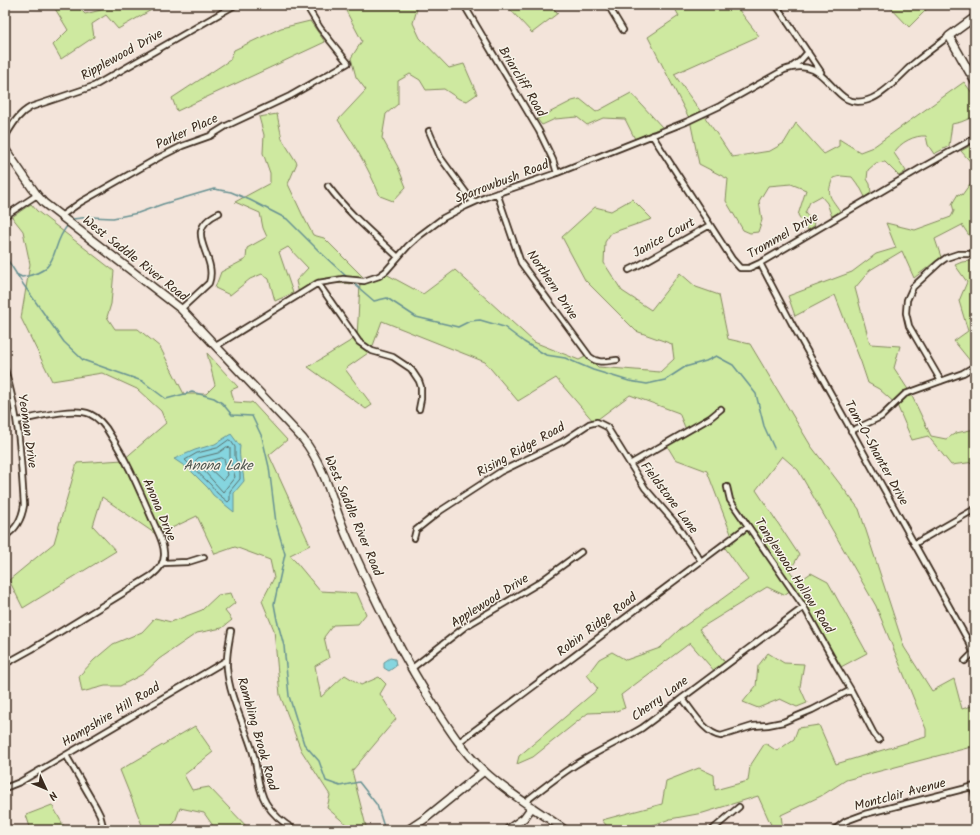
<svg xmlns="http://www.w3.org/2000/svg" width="980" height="835" font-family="Kalam,sans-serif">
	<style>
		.green { fill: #cee9a0; stroke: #848a5f }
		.water { fill: #85d5df; stroke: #679192 }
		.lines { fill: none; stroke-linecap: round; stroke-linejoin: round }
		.shore { stroke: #596e6b; stroke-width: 1 }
		.stream { stroke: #679192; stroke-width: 1.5 }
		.street-casing { stroke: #3b2a1e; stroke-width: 8 }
		.secondary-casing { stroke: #3b2a1e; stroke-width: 10 }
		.street { stroke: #f7f3e8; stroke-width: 4.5 }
		.secondary { stroke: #f7f3e8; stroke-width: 7 }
		.labels { text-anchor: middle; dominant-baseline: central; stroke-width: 3; stroke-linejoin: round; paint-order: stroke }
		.street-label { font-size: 13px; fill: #3b2a1e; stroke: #f7f3e8 }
		.water-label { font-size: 14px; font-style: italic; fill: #4e554e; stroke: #f7f3e8 }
	</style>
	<rect width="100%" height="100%" fill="#f3e4da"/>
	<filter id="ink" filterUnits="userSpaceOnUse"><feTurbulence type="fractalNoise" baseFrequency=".025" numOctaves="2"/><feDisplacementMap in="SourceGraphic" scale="8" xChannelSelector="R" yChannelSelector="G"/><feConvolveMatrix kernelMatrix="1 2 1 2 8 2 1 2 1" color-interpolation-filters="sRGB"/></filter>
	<g filter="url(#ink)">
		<!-- green -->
		<path class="green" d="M50,5H76L85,14L101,10L110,5H160L118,29L106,15L92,24L94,37L61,59L53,45L68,30L54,7Z
			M353,5H415L417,9L413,23L420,38L449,68L464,64L477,94L467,101L459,99L444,89L426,90L420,80L410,74L398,81V104L386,114L382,138L398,167L406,187L393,201L380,196C369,169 354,144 338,120L366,90L356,77L351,58L362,41L346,11Z
			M506,5H550L558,13L532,33Z
			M673,5H735L759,36L674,74C693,102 714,128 732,157L770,151L784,143L796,123L824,154L839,146V139L860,152L873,147L964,82L975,97V119L973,117L961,122L952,124L949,146L934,154L928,145L926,136C915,135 900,142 894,153L906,171L899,176L885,162L876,163L868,170L867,179L870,184L871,193L865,197L861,189L852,177L841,176L833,178C826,196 830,196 840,211L832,217L827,203L821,196L810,202L805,213L815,225L808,230L798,215L806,190L791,184L768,186L759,201L762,220L758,232L750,233L743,230L726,201L728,179L699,164L690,120L648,37L679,16Z
			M888,5H931L909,27Z
			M310,21L325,42L177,111L172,98L230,60L234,50L281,28Z
			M631,93L662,127L635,139L625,119L603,118L587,125L577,117L555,119L542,125L537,119L572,101L580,99L596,112Z
			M277,114L282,139L297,163L288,184L302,214L313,235L324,238L368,282L384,273L423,294L455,270L534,342L579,360L587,356L598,367L660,372L674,359L672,344L636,331L585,280L562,237L595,207L611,211L632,199L652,219L611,233L605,242L604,263L622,291L651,310L680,273L696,287L719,295L728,339L750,344L811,446L859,509L904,647L932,691L954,679L962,709L975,705V746L846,780L821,796L781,815L783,830H770L772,827L758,796L703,813L670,819L642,829L610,830L602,820L662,804L666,781L699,768L714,775L715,790L748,781L750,766L765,743L777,751L794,739L798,728L819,725L836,764L926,737V729L876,606L798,470L782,456L756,490L799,555L790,571L798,582L811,573L828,582L867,653L839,668L791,590L784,595L767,587L699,629L727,665L716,673L690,643L621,695L625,708L613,712L588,713L533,757L517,764L519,756L598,689L587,675L599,659L612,652L626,660L660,648L679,630L748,580L723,545L733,539L707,471L675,459L666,444L687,432L679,413L630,395L594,422L556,378L518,401L485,362L382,321L371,351L345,369L372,405L366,409L308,367L357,337L360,284L316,283L299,294L296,281L308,268L288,247L279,252L293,293L275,301L269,279L262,274L250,279L230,295L215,288L221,272L246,259L247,248L267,237L263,228L260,213L235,202L270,183V173L263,153L264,135L259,117Z
			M975,143V167L961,151Z
			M975,177V232L970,237L962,225L935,239L941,257L914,278L902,251L870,270L855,288L870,344L900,346L894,368L911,394L931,436L946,439L956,433L975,429V462L951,465L928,436L912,440L897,405L879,389L868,383L861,362L835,295L795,316L788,296L852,272L876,254L896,248L886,223L915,230L951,217L954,211L952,204L958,194L962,195Z
			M31,204L37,211L114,271L111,304L107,317L115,329H138L160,347L184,394H206L215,385L207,353L238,387L231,390L234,402L250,403L252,402L287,440L269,455L310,545L290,555L320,591L357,593L366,614L358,624L333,625L324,637L329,658L315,666L321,697L345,675L361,685L379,677L386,684L380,694L396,719L352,771L367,830H344L347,825L327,808L330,795L301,750L280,695L274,630L262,601L274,578L270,560L235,547L215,554L197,516L157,535L102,497L93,526L116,551L23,608L9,580L54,543L77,463L123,460L166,423L161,411L137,389L102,373L52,381L21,318L30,264L23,231L12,217Z
			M971,261L975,263V312H973L975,317V360L971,362L954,341L968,331L959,301L967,282L955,265L962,262Z
			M231,593L235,603L225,611L232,620L222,628L197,633L159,659L143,674L120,686H105L82,692L79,676L94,660L113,644L142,632L155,618L171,622L202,610L218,595Z
			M768,653L784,663L804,664L800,687L807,703L797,707L780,699L758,708L743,702L756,686L758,666Z
			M195,726L213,752L184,775L192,790L209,787L250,830H216L204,813L180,808L175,822L167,830H144L120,770Z
			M52,805L66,830H31L26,815Z"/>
		<!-- water -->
		<path class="water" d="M231,434L240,446C238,460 243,467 244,481L234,493V512L213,495L208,488L189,469L174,459L195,450L215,444Z
			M390,658L395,659L396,666L389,671L384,668V662Z"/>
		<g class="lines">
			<!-- shore -->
			<path class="shore" d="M229,440L231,441L235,447V457L240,473V479L230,491V500L228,502L217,493L211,485L185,460L197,453L217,448Z
				M227,447L230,448V458L235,477L223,492L195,461L198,458L218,453Z
				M222,458L224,459L228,475L223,481L205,464L207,462Z"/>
			<!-- stream -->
			<path class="stream" d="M71,220L73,219L90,217L113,218L138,213L163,204L214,189L231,192L250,200L287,219L320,252L348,278
				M5,256L23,284L64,342L83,360L142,381L166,399L192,392L214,398L222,403L232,415L252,416L262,437L269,467L276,523L285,554L274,604L277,620L284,646L289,696L304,744L319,761L326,781L340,786L359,782L377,805L385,830
				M16,274L22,277C63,271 48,248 68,225
				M352,282L374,301L387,298L416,317L458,327L470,321L480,320L504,327L524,342L546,355L565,358L593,370L629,381L647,384L665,380L685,367L706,361L716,356L733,365L756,394L764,426L774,448"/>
			<defs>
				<path id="street" d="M464,5L539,131L553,160L557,173
					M608,5L623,30
					M776,5L821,72
					M793,66L800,61L808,52
					M429,131L440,157L473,202
					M652,135L732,259L740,268H749L760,263L921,168L975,138
					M5,137C13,124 18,114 31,107L94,86L235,5
					M328,186C349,214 372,233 398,257
					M497,193L521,263L590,357C598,364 607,361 617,360
					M5,216L37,195
					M61,216L81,202L158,158L182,146L210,136L226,126L290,96L348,63L320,28L306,5
					M760,263L791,322L970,644L973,653
					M629,270L641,264L710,225
					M318,283L359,342L372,351L393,357L411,369L419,381L421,387V399L419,409
					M181,309L209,283C219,255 179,232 219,213
					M216,346L318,283L343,279L364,281L379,276L386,271L408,246L419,236L443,218L466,206L486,197L557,173L686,122L720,106L784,70C832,53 830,113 868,100C884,95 901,75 913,64C925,54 937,45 949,36
					M5,370C19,414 21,459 24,505C22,518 17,529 5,536
					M941,381L909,326L906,313L907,300L913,287L939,263L946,258L958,254H975
					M851,431L881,417L905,394L963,373L975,366
					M630,464L710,418L721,409
					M727,487L730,500L804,607L836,665L851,690L874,734L879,740
					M414,538L416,530L440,511L500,472L562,442L589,424L597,422L607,427L645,488L676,524L701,561
					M914,544L975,509
					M162,563L188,562L204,557
					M231,631C229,643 226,655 227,668C229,697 245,725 253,753C258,769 257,788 266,803C273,815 283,823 295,830
					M965,661L973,653H975
					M5,664L32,649L151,576C159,570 165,563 164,553C164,542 157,531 153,521C140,492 128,462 111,436C106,427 99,418 90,414C73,407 36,417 17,421
					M411,669L466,626L537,584L581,552
					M682,698C692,710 705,734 721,736L753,726L768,725L783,722L812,710L851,690
					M459,742L748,526
					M66,755L96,807L100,815L104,830
					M973,787L975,795
					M5,788L20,782L227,660
					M525,802C543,788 560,774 580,762C600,750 622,740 642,728L804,607
					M712,830L739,807
					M834,830L846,821L865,814L975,786"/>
				<path id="secondary" d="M975,17L949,36L975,82
					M5,149L37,195L44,203L181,309L303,439C328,471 334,511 351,546C377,604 403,658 438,712C451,732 466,755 484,771C507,793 539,811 565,830
					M408,830L426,818L484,771
					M507,830L524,818L532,807"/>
			</defs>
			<!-- street casing -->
			<use href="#street" class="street-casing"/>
			<!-- secondary casing -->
			<use href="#secondary" class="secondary-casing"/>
			<!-- street -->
			<use href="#street" class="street"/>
			<!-- secondary -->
			<use href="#secondary" class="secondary"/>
		</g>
	</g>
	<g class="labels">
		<!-- street labels -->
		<g class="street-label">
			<text transform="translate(122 55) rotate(-29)">Ripplewood Drive</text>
			<text transform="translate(522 82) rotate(59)">Briarcliff Road</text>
			<text transform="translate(187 132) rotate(-25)">Parker Place</text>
			<text transform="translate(502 182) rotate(-21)">Sparrowbush Road</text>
			<text transform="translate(783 236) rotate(-30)">Trommel Drive</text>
			<text transform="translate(664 238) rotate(-29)">Janice Court</text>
			<text transform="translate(135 259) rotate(38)">West Saddle River Road</text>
			<text transform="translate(552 285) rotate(56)">Northern Drive</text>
			<text transform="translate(27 431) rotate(82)">Yeoman Drive</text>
			<text transform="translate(521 450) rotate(-29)">Rising Ridge Road</text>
			<text transform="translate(876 453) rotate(61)">Tam-O-Shanter Drive</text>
			<text transform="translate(669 498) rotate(53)">Fieldstone Lane</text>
			<text transform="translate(159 510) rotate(67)">Anona Drive</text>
			<text transform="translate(353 516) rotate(67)">West Saddle River Road</text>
			<text transform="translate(794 576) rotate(57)">Tanglewood Hollow Road</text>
			<text transform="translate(490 601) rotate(-32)">Applewood Drive</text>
			<text transform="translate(597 625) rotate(-37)">Robin Ridge Road</text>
			<text transform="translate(660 699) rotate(-36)">Cherry Lane</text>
			<text transform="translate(111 715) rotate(-31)">Hampshire Hill Road</text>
			<text transform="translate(257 734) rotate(74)">Rambling Brook Road</text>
			<text transform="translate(900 795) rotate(-15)">Montclair Avenue</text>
		</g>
		<!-- water labels -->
		<g class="water-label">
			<text x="218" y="466">Anona Lake</text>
		</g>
	</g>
	<!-- margin -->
	<rect width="980" height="835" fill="none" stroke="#f7f3e8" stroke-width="20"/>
	<rect x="10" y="10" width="960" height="815" fill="none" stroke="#3b2a1e" stroke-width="1.5" filter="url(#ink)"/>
	<!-- north arrow -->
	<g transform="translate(46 789) rotate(134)" stroke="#f7f3e8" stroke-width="3" paint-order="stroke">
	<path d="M0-3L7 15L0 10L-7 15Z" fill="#3b2a1e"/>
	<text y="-6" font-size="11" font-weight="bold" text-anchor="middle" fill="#3b2a1e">N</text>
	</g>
</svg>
